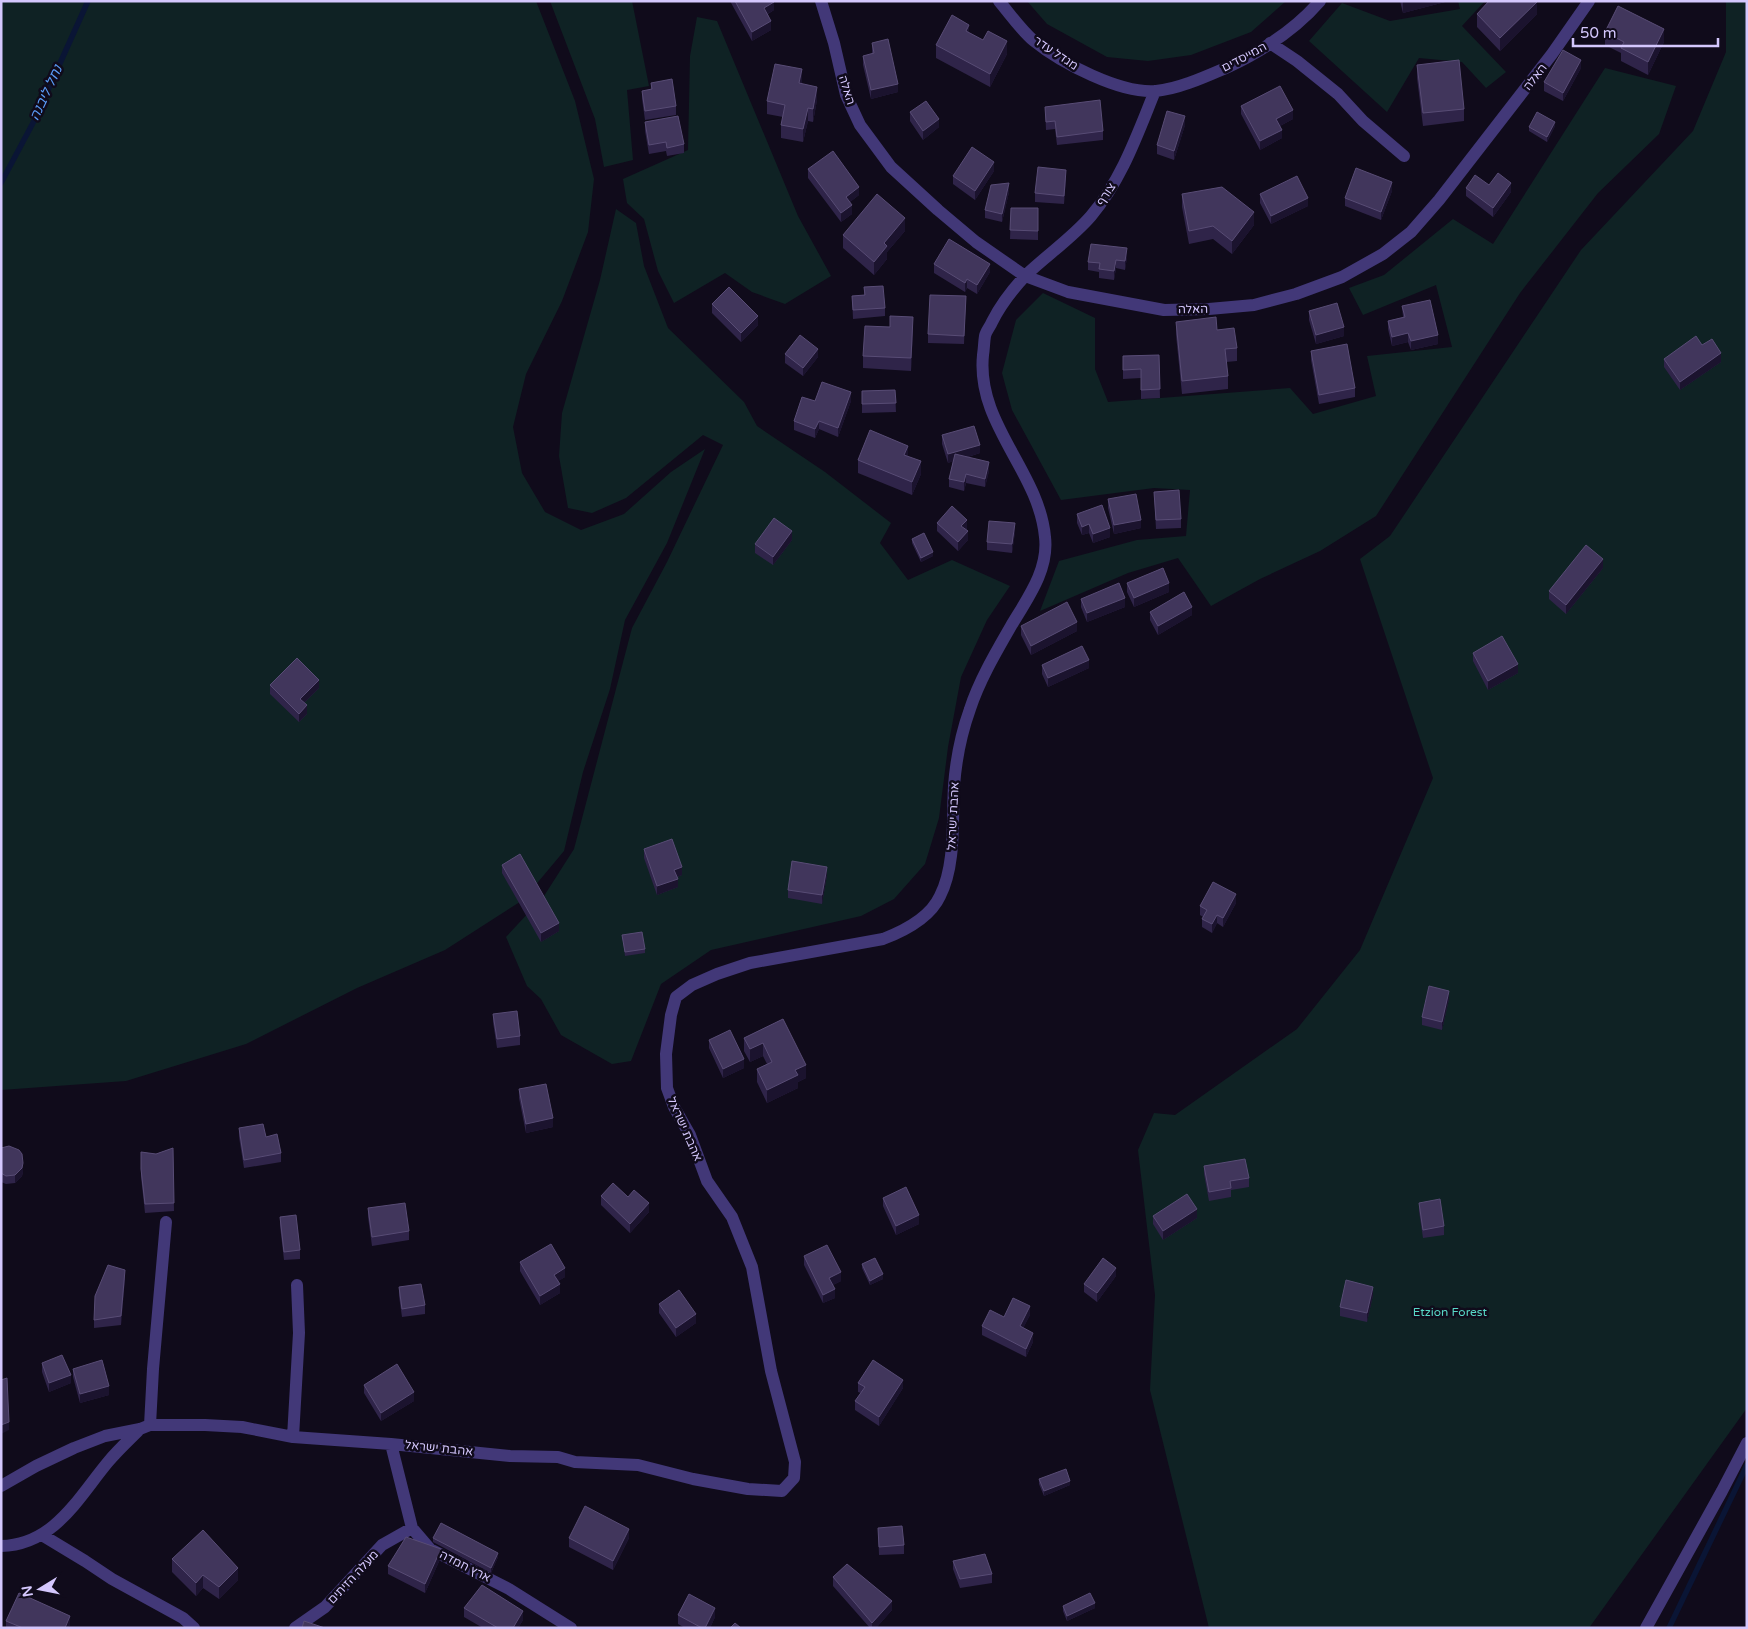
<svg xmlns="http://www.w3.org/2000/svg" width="1748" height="1629" font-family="'Varela Round','Noto Sans Hebrew',sans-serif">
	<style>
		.green { fill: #0f2224 }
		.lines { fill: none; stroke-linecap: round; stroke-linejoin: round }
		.stream { stroke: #0a1535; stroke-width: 5.5 }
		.minor { stroke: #423878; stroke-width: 12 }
		.wall { fill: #2f2449 }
		.shaded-wall { fill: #1b132e }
		.building { fill: #41365c; stroke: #584c75 }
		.labels { text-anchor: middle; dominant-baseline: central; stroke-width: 5; stroke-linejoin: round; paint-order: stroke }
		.street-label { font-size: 12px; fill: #d4c7fd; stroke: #100b1b }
		.park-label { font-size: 12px; fill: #58d8c7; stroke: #100b1b }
		.water-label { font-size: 14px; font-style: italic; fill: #5a9cf8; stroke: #100b1b }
	</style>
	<rect width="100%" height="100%" fill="#100b1b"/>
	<!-- green -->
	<path class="green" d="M1,1H536L575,101L594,179L588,232L562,301L526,374L513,427L522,473L545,512L581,530L624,514L671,472L705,449L667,543L625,620L610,689L583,772L564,851L523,900L445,950L357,988L246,1044L126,1081L1,1090Z
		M550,1H632L649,86L627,90L633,160L604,167L595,119Z
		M1027,1H1286L1251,32L1191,55L1148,61L1107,57L1047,24Z
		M1458,1H1485L1462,26L1506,72L1486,88L1462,62L1419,58L1387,112L1309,41L1342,3L1390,21L1460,9Z
		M1726,1H1747V1408L1589,1628H1209L1150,1390L1155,1295L1138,1150L1154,1113L1175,1115L1297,1029L1360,950L1433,778L1360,559L1390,536L1581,250L1693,131L1726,52Z
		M697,17L717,21L798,216L831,276L785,304L752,292L725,273L674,303L658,271L644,219L627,203L623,179L688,150L690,56Z
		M1605,68L1676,86L1659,134L1598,193L1520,293L1376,516L1320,551L1260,579L1211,606L1178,558L1128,573L1040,611L1059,561L1137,540L1186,536L1190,490L1154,488L1061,500L1012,410L1002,373L1016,320L1043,293L1095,318V369L1108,402L1290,388L1313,414L1376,396L1367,356L1452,347L1436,285L1363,315L1349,288L1384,275L1453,219L1493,244Z
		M616,209L636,223L644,266L668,328L744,402L757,426L825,472L891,523L880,543L908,580L952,560L1010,586L987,620L961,677L948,747L939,818L925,864L894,899L861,916L711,950L661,984L631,1061L612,1064L561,1035L541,999L527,986L506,937L544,896L574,849L632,628L667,562L723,445L703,435L626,498L592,513L568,508L559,456L562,413L600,280Z"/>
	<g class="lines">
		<!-- stream -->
		<path class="stream" d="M1,183L34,121L88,1
			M1669,1628L1747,1465"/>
		<!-- minor -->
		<path class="minor" d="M821,1L834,43L846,95L860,125L891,167L938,210L976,242L1025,276L1068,292L1164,310L1209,309L1254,305L1296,294L1342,277L1383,254L1411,232L1439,200L1552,54L1589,1
			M999,1C1010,14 1021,30 1034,41C1061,63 1121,94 1156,91C1179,89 1207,76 1228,67C1262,51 1295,30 1320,1
			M1270,43L1297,61L1338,94L1363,121L1404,156
			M150,1425L153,1369L166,1222
			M293,1437L299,1333L297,1285
			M391,1444L412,1528L430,1549L509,1589L571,1628
			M1,1486L36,1466L74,1448L105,1436L140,1429L150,1425H205L242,1427L293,1437L391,1444L510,1456L558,1457L575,1462L638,1465L693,1479L748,1489L782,1491L794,1478L795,1462L771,1371L752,1267L732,1217L707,1181L690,1135L674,1107L667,1088L666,1054L671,1015L676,997L692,985L717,974L750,963L883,939C904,931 930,918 940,896C956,865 952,820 954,786C956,759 961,734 970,709C979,681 996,652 1011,626C1027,599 1049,570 1045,537C1039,471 976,424 983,355C984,349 984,342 985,336C986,331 990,327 992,322C1000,306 1013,289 1026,275C1047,255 1072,238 1091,216C1122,179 1137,135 1155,91
			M42,1535L85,1561L112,1579L183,1618L194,1628
			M1,1546C54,1545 78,1498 108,1462C118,1450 129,1440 140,1429
			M295,1628L325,1607L382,1545L412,1528
			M1646,1628L1722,1491L1747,1443"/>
	</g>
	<!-- wall -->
	<path class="wall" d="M730,1H774V10L768,14L771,30L752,41Z
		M1400,1H1445V2L1403,13Z
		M1477,14H1537L1500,51L1477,27Z
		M1605,32L1664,42L1648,75L1621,61V53L1605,45Z
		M969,33L1007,54L990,87L936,58V45Z
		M872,43L898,92L871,99L863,65V56L872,54Z
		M1417,65L1464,109V121L1423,126L1417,78Z
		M1581,68L1563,101L1544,91V82Z
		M802,82V84L817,100L813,122L808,121L803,142L781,138V125L783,117L767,114V101Z
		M651,83L676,106V115L645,120L642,99V91L651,90Z
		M1241,106L1293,119L1280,126L1282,138L1260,150L1241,114Z
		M1045,107L1103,131V140L1057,145L1055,129L1046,130Z
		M910,112L939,127L923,140L910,121Z
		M645,122L684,144V153L667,156L666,151L649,154L645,131Z
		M1185,125L1174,160L1157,154V145Z
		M1555,126L1547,142L1529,131V127Z
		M808,169L859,195L850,202L852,214L841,222L808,178Z
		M994,171L975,200L953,184V176Z
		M1066,178L1064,204L1035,202V193Z
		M1466,188L1511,192L1493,217L1466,196Z
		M1392,191L1381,220L1345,206V198Z
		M1009,192L1002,222L985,218V210Z
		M1182,194L1254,225L1232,254L1213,239L1189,244L1182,207Z
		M1260,194L1308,206L1271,224L1260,203Z
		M1011,208H1038V240L1010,239Z
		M905,231L887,252V259L874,275L843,248V235Z
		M1127,257L1125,270L1116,268L1114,280L1099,278V272L1088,270V262Z
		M934,264L990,272L977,294L967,288L965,292L934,273Z
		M864,287L885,308V316L853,319L852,296L864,295Z
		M966,296L964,344L928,343V334Z
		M712,304L758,325L741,342L712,313Z
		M1402,306L1438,344L1411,350L1408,342L1392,346L1388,329V321L1403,317Z
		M1309,311L1344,336L1316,344L1309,320Z
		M1176,322L1217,330L1237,348V361L1226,362L1228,376V389L1182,394L1176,335Z
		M913,330L911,371L863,368V356Z
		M1702,345L1721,362L1680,390L1664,367V359Z
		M1311,351L1355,388V397L1319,404L1311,360Z
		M785,354L818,357L803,376L785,363Z
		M1159,355L1160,398L1141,399V378L1123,379V356Z
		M895,390L896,412L862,413V391Z
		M815,401H851L838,437L819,429L815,438L794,430V421Z
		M942,435L980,453L968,457L989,471L985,487L966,483L964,491L949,487V479L953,461L948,463L942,444Z
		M858,460L921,474L912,495L858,473Z
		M1154,492L1181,519V528L1156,529Z
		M1108,499L1141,528L1114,534L1108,508Z
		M1077,514L1110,537L1093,543L1089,533L1082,535L1077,523Z
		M937,523L967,528L966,530L968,540L958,551L937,531Z
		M1015,532L1012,553L987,550V542Z
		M912,539L933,556L921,562L912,543Z
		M792,540L773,565L755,553V544Z
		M1603,568L1566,614L1549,599V591Z
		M1127,583L1169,592L1134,607L1127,592Z
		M1081,599L1125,607L1087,622L1081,607Z
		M1150,612L1192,615L1158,635L1150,620Z
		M1021,626L1077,631L1031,655L1021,635Z
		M1473,653L1518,673L1488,690L1473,661Z
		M1042,665L1089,668L1048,687L1042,674Z
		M270,685L319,688L304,703L307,714L299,722L270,694Z
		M644,849L682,875L677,877L678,887L657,895L644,858Z
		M502,865L559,931L541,942L502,873Z
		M827,875L822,904L788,898V890Z
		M1236,903L1223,927L1217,923L1212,933L1202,927V919L1203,917L1200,915V906Z
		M622,935L645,949V953L625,956Z
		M1449,999L1442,1030L1422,1025V1017Z
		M493,1014L520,1036V1045L497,1048L493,1022Z
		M783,1019L806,1078L798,1082V1088L767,1103L757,1082V1069L767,1064L763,1056L750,1062L744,1051V1038Z
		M709,1040L744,1068L723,1078L709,1048Z
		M519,1089L553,1127L526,1133L519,1098Z
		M239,1128L266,1137L281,1153V1162L244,1168L239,1137Z
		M1,1148L23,1172L22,1176L15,1183L6,1184L1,1182Z
		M173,1148L174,1211L145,1213L141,1177V1152L156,1154Z
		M1204,1166L1249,1178V1187L1231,1190V1197L1209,1201L1204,1174Z
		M601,1196L628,1197L649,1212L630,1233L601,1205Z
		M883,1198L919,1224L896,1235L883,1206Z
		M1419,1203L1444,1226V1235L1423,1238L1419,1211Z
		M368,1208L409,1231V1240L372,1246L368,1217Z
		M1153,1216L1197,1218L1163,1240L1153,1224Z
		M280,1217L300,1250V1259L284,1260L280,1226Z
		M804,1256L841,1281L833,1285L835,1298L823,1303L804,1265Z
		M520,1262L565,1277L558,1281L560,1293L540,1305L520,1271Z
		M862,1264L883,1279L870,1285L862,1268Z
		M1116,1276L1097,1302L1084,1292V1284Z
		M125,1278L121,1325L94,1328V1320Z
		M399,1287L425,1305V1314L402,1317L399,1296Z
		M1373,1295L1367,1322L1340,1316V1307Z
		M659,1304L696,1323L676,1337L659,1313Z
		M1030,1315L1023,1328L1033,1342L1026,1357L982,1335V1326L1004,1317Z
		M42,1363L71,1383L49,1392L42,1372Z
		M73,1369L109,1395L80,1403L73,1377Z
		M858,1383L903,1388L879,1426L855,1410V1401L861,1393L858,1392Z
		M364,1385L414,1401L381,1421L364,1393Z
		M1039,1479L1070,1485L1044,1496L1039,1484Z
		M878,1528L904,1545V1554L879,1555Z
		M433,1538L498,1557L491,1573L433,1542Z
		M569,1538H629L613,1570L569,1547Z
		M441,1557L425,1593L388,1574V1566Z
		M172,1559L238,1580L219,1599L203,1588L196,1596L172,1572Z
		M953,1561L992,1574V1583L960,1588L953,1569Z
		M833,1577L892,1610L876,1628H870L833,1586Z
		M1063,1606L1095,1608L1067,1621L1063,1611Z
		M464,1608L523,1620L518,1628H483L464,1617Z
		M678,1615L715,1617L710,1628H685L678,1624Z
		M6,1621L70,1625L68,1628H6Z"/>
	<!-- shaded-wall -->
	<path class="shaded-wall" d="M1403,1H1445V2L1403,13Z
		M774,2V10L764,16V8Z
		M1537,2V14L1500,51V38Z
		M771,21V30L752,41V32Z
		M969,25V38L966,31Z
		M1664,29V42L1648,75V62Z
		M1007,41V54L990,87V74Z
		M1581,60V68L1563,101V93Z
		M802,69V82L799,96V83Z
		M898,84V92L871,99V90Z
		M817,87V100L813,122V109Z
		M808,108V121L803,142V129Z
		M1293,110V119L1276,128V119Z
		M1185,116V125L1174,160V151Z
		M939,119V127L923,140V131Z
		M1555,122V126L1547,142V137Z
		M1282,130V138L1260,150V141Z
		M994,162V171L975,200V191Z
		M1066,170V178L1064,204V196Z
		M1392,182V191L1381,220V212Z
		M1009,183V192L1002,222V214Z
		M1511,183V192L1493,217V208Z
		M859,187V195L846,205V197Z
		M1308,198V206L1271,224V216Z
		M852,205V214L841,222V213Z
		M1254,212V225L1232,254V241Z
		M905,218V231L887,252V259L874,275V262L884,243Z
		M1127,248V257L1125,270V261Z
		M1116,260V268L1114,280V271Z
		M990,264V272L977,294V285Z
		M967,279V288L965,292V283Z
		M758,316V325L741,342V333Z
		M913,317V330L911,371V358Z
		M1344,327V336L1316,344V335Z
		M1408,333V342L1392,346V337Z
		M1438,335V344L1411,350V341Z
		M818,349V357L803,376V368Z
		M1721,353V362L1680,390V382Z
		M851,392V401L838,437V428Z
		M819,421V429L815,438V429Z
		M980,445V453L948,463V454Z
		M908,446V458L904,455Z
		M921,461V474L912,495V482Z
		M989,462V471L985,487V479Z
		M966,474V483L964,491V482Z
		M967,520V528L961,535V526Z
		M1141,520V528L1114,534V525Z
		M1015,523V532L1012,553V544Z
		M1089,524V533L1082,535V527Z
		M1110,528V537L1093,543V534Z
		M792,531V540L773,565V557Z
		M968,531V540L958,551V542Z
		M933,552V556L921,562V558Z
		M1603,559V568L1566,614V605Z
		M1169,583V592L1134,607V598Z
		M1125,598V607L1087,622V613Z
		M1192,607V615L1158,635V626Z
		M1077,622V631L1031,655V646Z
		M1089,660V668L1048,687V678Z
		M1518,664V673L1488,690V681Z
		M319,680V688L300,707V699Z
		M307,705V714L299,722V714Z
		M682,867V875L674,878V870Z
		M827,867V875L822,904V895Z
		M678,879V887L657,895V886Z
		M1236,894V903L1223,927V918Z
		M1217,915V923L1212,933V924Z
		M559,923V931L541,942V933Z
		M1449,991V999L1442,1030V1022Z
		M763,1043V1056L750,1062V1049Z
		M744,1059V1068L723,1078V1069Z
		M806,1065V1078L798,1082V1088L767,1103V1090L795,1070Z
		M553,1118V1127L526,1133V1124Z
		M23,1163V1172L22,1176L15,1183V1175Z
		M649,1203V1212L630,1233V1224Z
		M1197,1209V1218L1163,1240V1231Z
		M919,1215V1224L896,1235V1226Z
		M565,1268V1277L554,1284V1275Z
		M1116,1268V1276L1097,1302V1293Z
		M125,1270V1278L121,1325V1316Z
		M841,1272V1281L829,1287V1278Z
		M883,1274V1279L870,1285V1281Z
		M560,1284V1293L540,1305V1296Z
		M1373,1287V1295L1367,1322V1313Z
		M835,1289V1298L823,1303V1295Z
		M1030,1306V1315L1020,1335V1326Z
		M696,1314V1323L676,1337V1328Z
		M1033,1333V1342L1026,1357V1349Z
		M71,1375V1383L49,1392V1383Z
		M903,1380V1388L879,1426V1417Z
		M109,1386V1395L80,1403V1394Z
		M414,1392V1401L381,1421V1413Z
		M9,1422V1430L1,1434V1425Z
		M1070,1481V1485L1044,1496V1491Z
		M629,1529V1538L613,1570V1561Z
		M441,1549V1557L425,1593V1584Z
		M498,1553V1557L491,1573V1568Z
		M238,1568V1580L219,1599V1587Z
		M203,1575V1588L196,1596V1583Z
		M892,1601V1610L876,1628H872V1623Z
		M1095,1603V1608L1067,1621V1616Z
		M715,1608V1617L710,1628H705Z
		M523,1611V1620L518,1628H513Z
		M70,1616V1625L68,1628H65Z"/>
	<!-- building -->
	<path class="building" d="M735,1H774V2L764,8L771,21L752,32Z
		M1489,1H1537V2L1500,38L1477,14Z
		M1618,6L1664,29L1648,62L1621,48L1624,42L1605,32Z
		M952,15L969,25L966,31L983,40L988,31L1007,41L990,74L936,45Z
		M888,39L898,84L871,90L863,56L874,53L872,43Z
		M1563,50L1581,60L1563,93L1544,82Z
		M1459,60L1464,109L1423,113L1417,65Z
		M775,64L802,69L799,83L817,87L813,109L808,108L803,129L781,125L785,105L767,101Z
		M672,79L676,106L645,111L642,91L652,89L651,83Z
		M1280,86L1293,110L1276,119L1282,130L1260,141L1241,106Z
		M1100,100L1103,131L1057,137L1055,121L1046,122L1045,107Z
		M926,101L939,119L923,131L910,112Z
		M1167,111L1185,116L1174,151L1157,145Z
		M1537,112L1555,122L1547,137L1529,127Z
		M678,116L684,144L667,148L666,142L649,145L645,122Z
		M972,147L994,162L975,191L953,176Z
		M833,151L859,187L846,197L852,205L841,213L808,169Z
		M1038,167L1066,170L1064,196L1035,193Z
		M1356,168L1392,182L1381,212L1345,198Z
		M1498,173L1511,183L1493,208L1466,188L1475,175L1489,185Z
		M1297,176L1308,198L1271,216L1260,194Z
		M1009,183L1002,214L985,210L991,185Z
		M1222,187L1254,212L1232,241L1213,226L1189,231L1182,194Z
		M877,194L905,218L884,243L887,246L874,262L843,235Z
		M1011,208H1038V231L1010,230Z
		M949,239L990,264L977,285L967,279L965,283L934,264Z
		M1091,244L1127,248L1125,261L1116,260L1114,271L1099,269L1100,263L1088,262Z
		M883,286L885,308L853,310L852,296L865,295L864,287Z
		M729,287L758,316L741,333L712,304Z
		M930,295L966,296L964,336L928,334Z
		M1430,300L1438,335L1411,341L1408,333L1392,337L1388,321L1405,317L1402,306Z
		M1337,303L1344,327L1316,335L1309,311Z
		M890,316L913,317L911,358L863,356L865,326L890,327Z
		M1216,317L1217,330L1234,328L1237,348L1225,349L1228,376L1182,381L1176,322Z
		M800,335L818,349L803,368L785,354Z
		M1696,336L1702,345L1712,339L1721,353L1680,382L1664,359Z
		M1347,344L1355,388L1319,395L1311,351Z
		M1159,355L1160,389L1141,390V369L1123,370V356Z
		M822,382L851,392L838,428L819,421L815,429L794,421L802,397L815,401Z
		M895,390L896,403L862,404V391Z
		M974,426L980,445L948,454L942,435Z
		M870,430L908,446L904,455L921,461L912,482L858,460Z
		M955,454L989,462L985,479L966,474L964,482L949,479Z
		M1179,490L1181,519L1156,520L1154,492Z
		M1136,494L1141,520L1114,525L1108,499Z
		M1102,505L1110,528L1093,534L1089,524L1082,527L1077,514Z
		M952,506L967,520L961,526L968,531L958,542L937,523Z
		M774,518L792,531L773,557L755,544Z
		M989,521L1015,523L1012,544L987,542Z
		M924,533L933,552L921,558L912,539Z
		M1586,545L1603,559L1566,605L1549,591Z
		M1163,568L1169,583L1134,598L1127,583Z
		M1119,583L1125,598L1087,613L1081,599Z
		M1184,592L1192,607L1158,626L1150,612Z
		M1067,602L1077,622L1031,646L1021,626Z
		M1502,636L1518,664L1488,681L1473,653Z
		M1082,646L1089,660L1048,678L1042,665Z
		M297,658L319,680L300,699L307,705L299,714L270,685Z
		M672,839L682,867L674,870L678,879L657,886L644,849Z
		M520,854L559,923L541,933L502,865Z
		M792,861L827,867L822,895L788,890Z
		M1213,882L1236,894L1223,918L1217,915L1212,924L1202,919L1207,910L1200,906Z
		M642,932L645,949L625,952L622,935Z
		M1429,986L1449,991L1442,1022L1422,1017Z
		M517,1011L520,1036L497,1039L493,1014Z
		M783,1019L806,1065L795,1070L798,1075L767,1090L757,1069L772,1062L763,1043L750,1049L744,1038Z
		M730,1030L744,1059L723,1069L709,1040Z
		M546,1084L553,1118L526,1124L519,1089Z
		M263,1124L266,1137L277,1134L281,1153L244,1160L239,1128Z
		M9,1146L19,1150L22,1154L23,1163L22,1168L15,1175L6,1176L1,1173V1148Z
		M173,1148L174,1203L145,1204L141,1169V1152L156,1154Z
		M1245,1159L1249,1178L1230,1181L1231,1188L1209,1192L1204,1166Z
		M613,1183L628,1197L634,1190L649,1203L630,1224L601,1196Z
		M906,1187L919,1215L896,1226L883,1198Z
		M1187,1194L1197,1209L1163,1231L1153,1216Z
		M1440,1199L1444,1226L1423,1230L1419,1203Z
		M405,1203L409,1231L372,1237L368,1208Z
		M296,1215L300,1250L284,1252L280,1217Z
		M551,1244L565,1268L554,1275L560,1284L540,1296L520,1262Z
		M827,1245L841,1272L829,1278L835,1289L823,1295L804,1256Z
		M875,1258L883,1274L870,1281L862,1264Z
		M1103,1258L1116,1268L1097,1293L1084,1284Z
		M108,1265L125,1270L121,1316L94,1320L95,1296Z
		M1346,1280L1373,1287L1367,1313L1340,1307Z
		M421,1284L425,1305L402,1309L399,1287Z
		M679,1290L696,1314L676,1328L659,1304Z
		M1013,1298L1030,1306L1020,1326L1033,1333L1026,1349L982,1326L990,1310L1004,1317Z
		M62,1355L71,1375L49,1383L42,1363Z
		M102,1360L109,1386L80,1394L73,1369Z
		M873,1360L903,1380L879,1417L855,1401L865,1387L858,1383Z
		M397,1364L414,1392L381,1413L364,1385Z
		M7,1378L9,1422L1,1425V1380Z
		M1066,1469L1070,1481L1044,1491L1039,1479Z
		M585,1506L629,1529L613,1561L569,1538Z
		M441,1523L498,1553L491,1568L433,1538Z
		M902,1526L904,1545L879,1547L878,1528Z
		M203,1530L238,1568L219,1587L203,1575L196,1583L172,1559Z
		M406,1537L441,1549L425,1584L388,1566Z
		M985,1554L992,1574L960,1579L953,1561Z
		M847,1564L892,1601L872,1623L833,1577Z
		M482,1585L523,1611L513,1628H498L464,1608Z
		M19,1593L70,1616L65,1628H23L6,1621Z
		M1090,1593L1095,1603L1067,1616L1063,1606Z
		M689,1594L715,1608L705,1628H702L678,1615Z
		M304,1621L325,1628H302Z
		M735,1623L741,1628H730Z"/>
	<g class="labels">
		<!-- street labels -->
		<g class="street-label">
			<text transform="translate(1056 53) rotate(34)">מגדל עדר</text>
			<text transform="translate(1244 57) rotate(-28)">המייסדים</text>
			<text transform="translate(1535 77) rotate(-52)">האלה</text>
			<text transform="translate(847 90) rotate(73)">האלה</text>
			<text transform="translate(1106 194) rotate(-56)">צורף</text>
			<text transform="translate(1193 309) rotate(-1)">האלה</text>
			<text transform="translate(953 816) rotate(-87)">אהבת ישראל</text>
			<text transform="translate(685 1129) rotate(66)">אהבת ישראל</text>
			<text transform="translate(439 1448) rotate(6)">אהבת ישראל</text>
			<text transform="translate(465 1566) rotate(27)">ארץ חמדה</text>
			<text transform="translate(353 1577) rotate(-47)">מעלה הזיתים</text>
		</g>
		<!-- park labels -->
		<g class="park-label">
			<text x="1450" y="1312">Etzion Forest</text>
		</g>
		<!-- water labels -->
		<g class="water-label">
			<text transform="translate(46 93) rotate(-65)">נחל ליבנה</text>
		</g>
	</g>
	<!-- border -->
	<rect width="1748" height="1629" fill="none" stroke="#d4c7fd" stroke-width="5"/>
	<!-- north arrow -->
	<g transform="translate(40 1589) rotate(260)" stroke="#100b1b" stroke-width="4" paint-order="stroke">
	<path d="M0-4L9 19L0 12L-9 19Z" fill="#d4c7fd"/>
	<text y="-8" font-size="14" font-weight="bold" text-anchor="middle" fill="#d4c7fd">N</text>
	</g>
	<!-- scale -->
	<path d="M1573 38v8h145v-8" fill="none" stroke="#d4c7fd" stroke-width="2.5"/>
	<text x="1580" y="38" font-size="15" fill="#d4c7fd" stroke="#100b1b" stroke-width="4" paint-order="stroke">50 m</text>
</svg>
